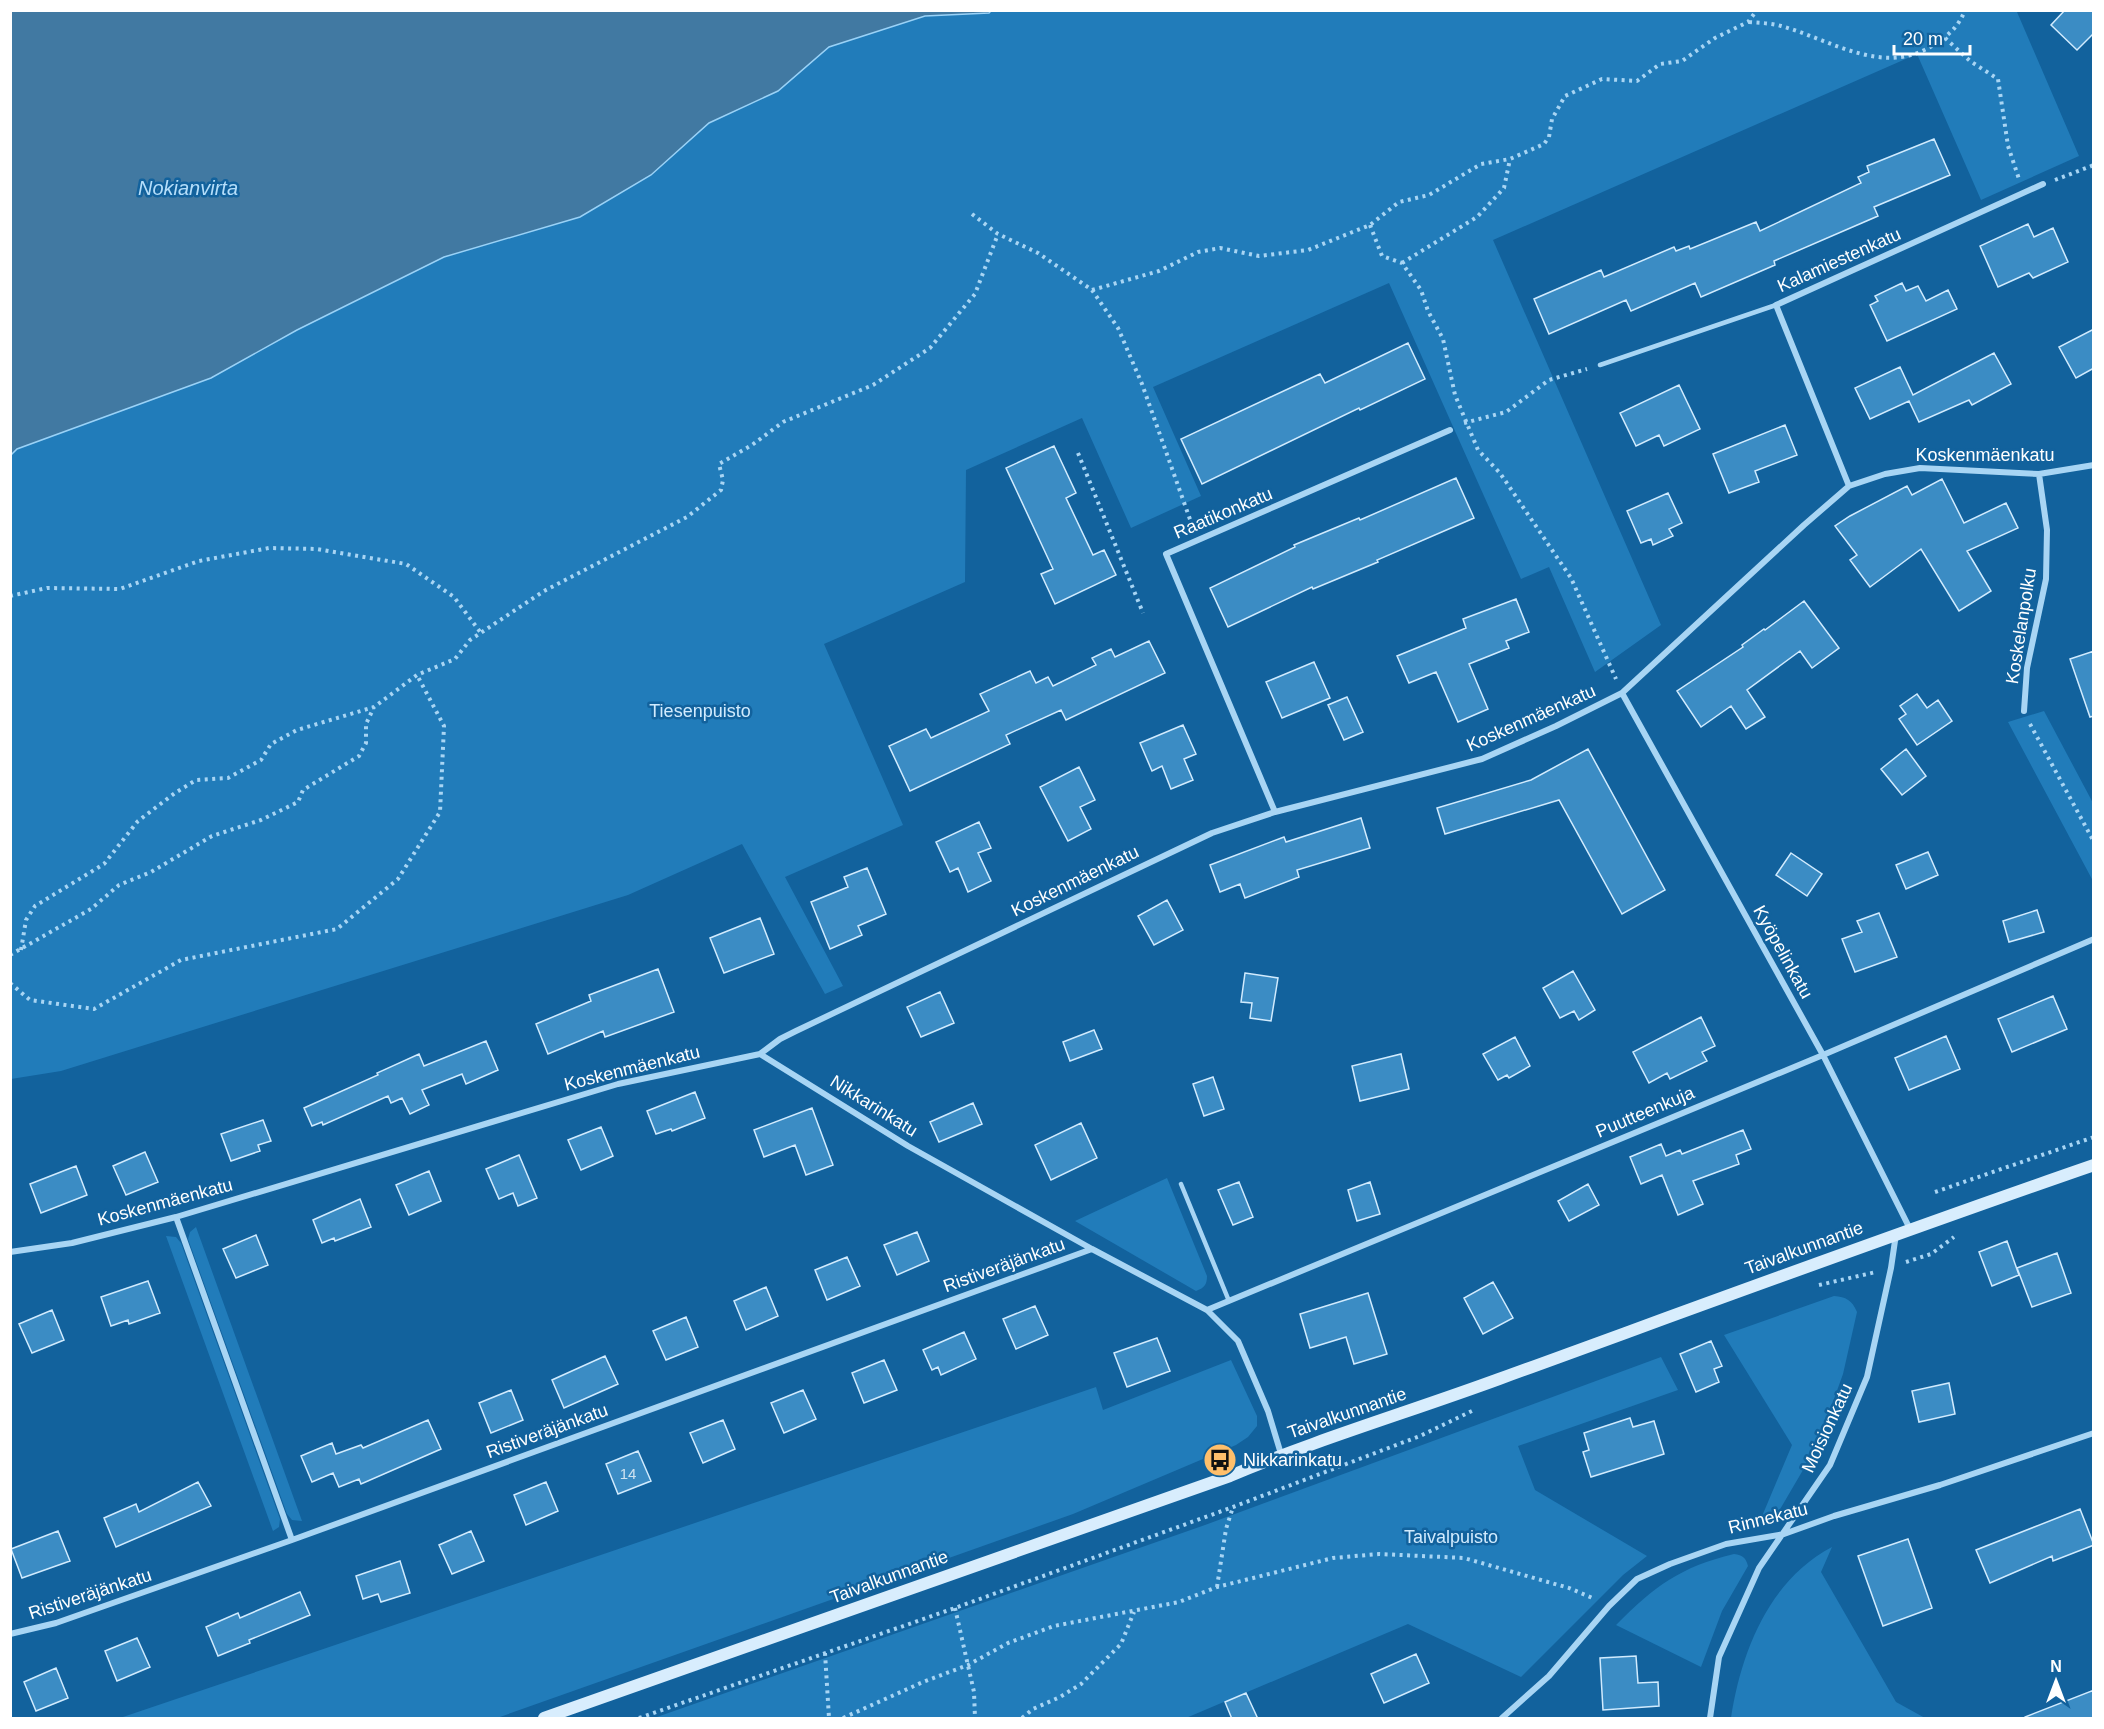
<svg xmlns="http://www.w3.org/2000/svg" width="2104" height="1729" font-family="Helvetica,sans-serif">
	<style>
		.green { fill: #217cba }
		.water { fill: #4179a2; stroke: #9ad2f7; stroke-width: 1.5 }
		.building { fill: #3b8cc4; stroke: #d1ebfe; stroke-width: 1.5 }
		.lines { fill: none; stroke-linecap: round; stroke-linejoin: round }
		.path { stroke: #a8d5f4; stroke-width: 4; stroke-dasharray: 3 4.5; stroke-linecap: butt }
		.lane { stroke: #a8d5f4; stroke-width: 4.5 }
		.street { stroke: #a8d5f4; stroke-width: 6 }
		.secondary { stroke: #d8edfd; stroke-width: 12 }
		.labels { text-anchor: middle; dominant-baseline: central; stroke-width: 5; stroke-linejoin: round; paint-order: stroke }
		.number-label { font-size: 15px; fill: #cee2f0 }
		.street-label { font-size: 18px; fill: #fff; stroke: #12629d }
		.park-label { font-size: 18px; fill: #d1ebfe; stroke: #12629d }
		.poi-label { font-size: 18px; fill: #fff; stroke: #12629d; text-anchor: start }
		.water-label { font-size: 20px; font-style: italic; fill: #b5defa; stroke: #12629d }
	</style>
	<rect width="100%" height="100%" fill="#12629d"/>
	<!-- green -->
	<path class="green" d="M991,10L2018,11L2017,12L2079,156L1981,200L1917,54L1493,240L1661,625L1595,672L1549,567L1521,579L1389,283L1153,387L1201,496L1131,528L1082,418L966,470L965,582L824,644L903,825L785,877L843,986L825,994L742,844L628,895L61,1071L11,1079L10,455L17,449L211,378L297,330L444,257L580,217L651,175L709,123L778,91L828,47L925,16L988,13Z
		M2044,711L2093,803V881L2008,722Z
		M1167,1178L1207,1276C1207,1285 1204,1288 1196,1291L1075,1221Z
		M196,1227L302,1521L292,1520L287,1514L188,1239L190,1232Z
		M166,1236L176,1237L181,1243L280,1519L279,1527L273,1531Z
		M1834,1296C1846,1297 1852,1300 1857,1312L1843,1374L1825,1424L1803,1470L1779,1511L1770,1518L1760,1521L1792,1445L1724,1335Z
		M1661,1357L1678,1390L1518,1446L1535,1490L1647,1556L1623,1575L1521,1677L1408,1624L1186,1718H654L1205,1525Z
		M1231,1360L1257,1416V1426L1248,1437L1236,1445L1073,1514L497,1718H120L1096,1387L1103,1410Z
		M1832,1547L1821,1572L1896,1702L1925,1718H1731C1741,1652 1769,1580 1832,1547Z
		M1734,1554C1743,1555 1746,1558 1748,1566L1722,1611L1701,1667L1616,1625C1655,1586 1680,1567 1734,1554Z"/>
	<!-- water -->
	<path class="water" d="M11,10H991V11L989,13L925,16L829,47L778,91L709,123L651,175L580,217L444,257L297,330L211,378L17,449L11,455Z"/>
	<!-- building -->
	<path class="building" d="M2065,10H2094V33L2077,50L2051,25Z
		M1934,139L1950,175L1874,207L1878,216L1774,261L1775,265L1701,297L1695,283L1631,311L1626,300L1549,334L1534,299L1601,270L1604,277L1674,247L1676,251L1689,246L1690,249L1756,222L1760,231L1861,183L1858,177L1869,172L1867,166Z
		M2028,224L2034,237L2053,228L2068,262L2033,278L2029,273L1998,287L1980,246Z
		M1902,283L1906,291L1918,286L1926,301L1948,290L1957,309L1887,341L1870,305L1878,301L1875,296Z
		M2094,329V368L2076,378L2059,347Z
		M1408,343L1425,379L1360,410L1359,408L1202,484L1181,439L1320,374L1325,383Z
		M1994,353L2011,384L1972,405L1969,400L1919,422L1909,401L1870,419L1855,388L1900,367L1913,395Z
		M1679,385L1700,429L1664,446L1659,435L1636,446L1620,413Z
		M1785,425L1797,455L1755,471L1759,482L1729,493L1713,454Z
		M1054,446L1076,493L1066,498L1093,555L1104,550L1116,575L1055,604L1041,574L1053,569L1006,468Z
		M1456,478L1474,518L1377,560L1378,562L1313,589L1312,587L1228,627L1210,588L1295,547L1294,545L1359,518L1360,520Z
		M1942,479L1964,523L2006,503L2018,528L1967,551L1991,591L1959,611L1921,549L1870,587L1850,560L1857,555L1835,526L1850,516L1907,486L1912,495Z
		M1668,493L1682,523L1669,529L1673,536L1653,545L1651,539L1641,543L1627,511Z
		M1516,599L1529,632L1506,641L1509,648L1469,664L1488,709L1458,722L1436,672L1409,683L1397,656L1466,628L1463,619Z
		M1804,601L1839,648L1812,668L1800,651L1747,690L1765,717L1746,729L1731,706L1701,727L1677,691L1743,647L1742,645L1764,629L1765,630Z
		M1149,641L1165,673L1066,720L1061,710L1006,735L1010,744L910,791L889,746L926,729L931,738L989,711L980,694L1030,671L1036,683L1048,677L1053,686L1096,665L1092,658L1111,649L1115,657Z
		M2094,651V716L2090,717L2070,659Z
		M1314,662L1330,698L1282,718L1266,682Z
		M1917,694L1927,708L1938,700L1952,721L1917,745L1899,719L1906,714L1900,706Z
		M1347,697L1363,732L1344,740L1328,705Z
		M1183,725L1196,754L1184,759L1193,780L1171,789L1162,766L1152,771L1140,743Z
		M1588,749L1665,890L1622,914L1559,800L1445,834L1437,808L1531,780Z
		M1906,749L1926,776L1902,795L1881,769Z
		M1079,767L1095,800L1080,807L1091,829L1068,841L1040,787Z
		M1361,818L1370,848L1297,870L1299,877L1245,898L1240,884L1220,892L1210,865L1284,837L1286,842Z
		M979,822L991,848L978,853L991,881L968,892L958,868L950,872L936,842Z
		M1928,852L1938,875L1906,889L1896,865Z
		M1791,853L1822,874L1807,896L1776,875Z
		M867,868L886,914L858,926L862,935L830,949L811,902L848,887L844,877Z
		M1167,900L1183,930L1154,945L1138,916Z
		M2037,910L2044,932L2009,942L2003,921Z
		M1879,913L1897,957L1855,972L1842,939L1862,932L1857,921Z
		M760,918L774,954L724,973L710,938Z
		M658,969L674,1012L605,1037L603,1031L548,1054L536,1024L591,1001L589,995Z
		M1573,971L1595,1010L1579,1020L1574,1011L1560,1018L1543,988Z
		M1245,973L1278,978L1271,1021L1250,1018L1252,1003L1241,1002Z
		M940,992L954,1023L921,1037L907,1007Z
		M2053,996L2067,1029L2012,1052L1998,1019Z
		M1701,1017L1715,1046L1702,1052L1707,1061L1670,1079L1667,1073L1649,1083L1633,1052Z
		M1094,1030L1102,1049L1070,1061L1063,1042Z
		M1946,1036L1960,1069L1909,1090L1895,1058Z
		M1515,1037L1530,1066L1509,1078L1507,1075L1498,1080L1483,1054Z
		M486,1041L498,1070L466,1084L462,1074L422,1090L429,1105L410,1114L402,1098L391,1103L388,1096L323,1125L322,1122L312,1126L304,1108L378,1075L377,1073L419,1054L424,1066Z
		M1401,1054L1409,1089L1360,1101L1352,1066Z
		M1213,1077L1224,1109L1204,1116L1193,1084Z
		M695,1092L705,1118L672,1131L671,1129L656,1134L647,1111Z
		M973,1103L982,1124L939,1142L930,1122Z
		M812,1108L833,1165L806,1175L795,1145L764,1157L754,1130Z
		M263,1120L271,1141L258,1145L260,1151L231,1161L221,1134Z
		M1081,1123L1097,1158L1051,1180L1035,1145Z
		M601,1127L613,1156L581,1170L568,1140Z
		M1743,1130L1751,1149L1736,1155L1739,1164L1693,1181L1703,1204L1678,1215L1662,1175L1641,1184L1630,1157L1661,1144L1666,1156L1680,1150L1682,1154Z
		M145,1152L158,1182L126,1195L113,1166Z
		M519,1155L537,1198L518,1206L513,1193L499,1199L486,1169Z
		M76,1166L87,1195L41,1213L30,1184Z
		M429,1171L441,1201L409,1215L396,1185Z
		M1239,1182L1253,1217L1233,1225L1218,1190Z
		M1370,1182L1380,1214L1357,1221L1348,1190Z
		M1588,1184L1599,1205L1569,1221L1558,1201Z
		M360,1199L371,1227L335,1241L334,1238L322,1243L313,1220Z
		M917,1232L929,1261L897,1275L884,1245Z
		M256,1235L268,1265L236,1278L223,1249Z
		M2007,1241L2019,1275L1992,1286L1979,1252Z
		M2057,1253L2071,1293L2032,1307L2017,1268Z
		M847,1257L860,1286L827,1300L815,1270Z
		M148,1281L160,1313L129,1324L128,1320L111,1326L101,1297Z
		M1493,1282L1513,1318L1483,1334L1464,1298Z
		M766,1287L778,1316L746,1330L734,1301Z
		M1368,1293L1387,1354L1354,1364L1346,1337L1310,1348L1300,1314Z
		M1035,1306L1048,1335L1016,1349L1003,1319Z
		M52,1310L64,1340L32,1353L19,1324Z
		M686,1317L698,1347L666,1360L653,1331Z
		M964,1332L976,1359L941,1375L938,1367L932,1370L923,1350Z
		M1157,1338L1170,1371L1127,1387L1114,1353Z
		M1711,1341L1722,1366L1714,1369L1719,1382L1696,1392L1680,1354Z
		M605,1356L618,1384L564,1408L552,1380Z
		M884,1360L897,1390L864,1403L852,1373Z
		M1949,1383L1955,1414L1919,1422L1912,1391Z
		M511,1390L523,1420L491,1433L479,1403Z
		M803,1390L816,1419L784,1433L771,1403Z
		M1630,1418L1633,1427L1654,1421L1664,1454L1591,1477L1583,1452L1589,1450L1584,1433Z
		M428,1420L441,1449L361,1484L359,1479L339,1487L333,1473L312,1482L301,1456L332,1443L336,1454L361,1445L363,1448Z
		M723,1420L735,1449L703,1463L690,1433Z
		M638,1451L651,1481L618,1494L606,1464Z
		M198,1482L211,1506L116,1547L104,1518L136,1504L139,1512Z
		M546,1482L558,1511L526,1525L514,1495Z
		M2080,1509L2094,1545L2053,1561L2052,1556L1990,1583L1976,1550Z
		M58,1531L70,1561L22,1578L11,1549Z
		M471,1531L484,1561L452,1574L439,1545Z
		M1908,1539L1932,1608L1883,1626L1858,1556Z
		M400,1561L410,1593L381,1602L378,1594L363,1599L356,1576Z
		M300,1592L310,1615L249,1640L250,1643L218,1656L206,1627L238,1613L240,1618Z
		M137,1638L150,1667L117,1681L105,1651Z
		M1416,1654L1429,1683L1384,1703L1371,1674Z
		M1636,1656L1638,1683L1658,1682L1659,1706L1603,1710L1600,1658Z
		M56,1668L68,1698L36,1711L24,1682Z
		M2094,1690V1719H2025V1717Z
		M1246,1693L1258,1719H1232L1225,1702Z"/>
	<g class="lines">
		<!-- path -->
		<path class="path" d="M1749,22C1760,23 1771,23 1781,26C1832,40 1884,78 1935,44C1949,35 1959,26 1965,10
			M1945,38L1970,61L1998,79L2008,146L2019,179
			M2055,180L2094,165
			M972,214L998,234L1038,253L1092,290L1118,328L1142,384L1192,525
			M1370,225L1382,256L1402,263L1421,290L1428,311L1443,339L1455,395L1478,450L1500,473L1571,578L1616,679
			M1402,263L1477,217L1504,188L1510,159
			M1092,290L1159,271L1198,252L1220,248L1259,256L1308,250L1370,225L1399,202L1429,195L1481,164L1510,159L1544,144L1549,137L1552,119L1565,96L1602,79L1637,81L1660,64L1682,61L1715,38L1748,22L1757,10
			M1464,423L1506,412L1549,380L1587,369
			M1078,453L1143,613
			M10,596L47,588L120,589L199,561L269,548L317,549L406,564L454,597L481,633
			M2030,724L2094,842
			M21,950L26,920L35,906L104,864L138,821L175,793L196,780L228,778L261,760L271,744L297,730L374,707L417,675L455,659L470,640L544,591L687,517L721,490L723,480L719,464L752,445L783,422L873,385L930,348L975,294L998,234
			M10,955L91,909L119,885L151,872L212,836L261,820L298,802L303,790L359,756L366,743V724L374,707
			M10,983L30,1000L94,1009L181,960L337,929L398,879L440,812L444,726L417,675
			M1935,1192L2094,1137
			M1906,1262L1931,1254L1954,1237
			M1819,1285L1876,1272
			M1217,1587L1226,1529L1233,1507
			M955,1608L974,1692L975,1718
			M825,1653L829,1718
			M639,1718L955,1608L1233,1507L1420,1436L1474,1410
			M843,1718L923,1682L968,1665L1008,1643L1054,1626L1179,1602L1217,1587L1333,1558L1379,1554L1464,1558L1569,1588L1595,1599
			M1022,1718L1033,1709L1060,1697L1081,1684L1121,1644L1134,1612"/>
		<!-- lane -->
		<path class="lane" d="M1600,365L1776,305
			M1181,1184L1229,1301"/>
		<!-- street -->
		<path class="street" d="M1849,486L1776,305L2043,184
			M1622,693L1823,1055L1910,1229
			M2024,711L2027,668L2046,579L2047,530L2039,474
			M1275,812L1166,554L1450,430
			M760,1054L908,1146L1092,1249L1207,1310L1238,1341L1268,1411L1281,1454
			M176,1217L292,1540
			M10,1252L72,1243L176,1217L618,1084L760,1054L780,1039L796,1031L1212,833L1275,812L1482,759L1556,726L1622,693L1804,525L1849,486L1885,474L1920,468L2039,474L2094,465
			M1207,1310L1823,1055L2094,939
			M10,1634L56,1623L292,1540L1092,1249
			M1502,1718L1549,1676L1609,1606L1637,1579L1670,1564L1726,1544L1784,1534L1834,1516L1940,1485L2094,1433
			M1710,1718L1719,1657L1759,1568L1830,1465L1867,1377L1891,1268L1896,1234"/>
		<!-- secondary -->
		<path class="secondary" d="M544,1718L1230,1476C1318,1439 1409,1412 1499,1379C1697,1307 1894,1234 2094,1165"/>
	</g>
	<!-- icons -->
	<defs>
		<symbol id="bus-disc" viewBox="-11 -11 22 22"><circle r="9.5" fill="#ffbf6b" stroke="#12629d"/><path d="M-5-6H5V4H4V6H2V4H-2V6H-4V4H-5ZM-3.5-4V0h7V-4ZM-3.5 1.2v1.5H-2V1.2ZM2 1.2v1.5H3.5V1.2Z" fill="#111"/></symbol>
	</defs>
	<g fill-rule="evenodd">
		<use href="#bus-disc" x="1201" y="1441" width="38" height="38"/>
	</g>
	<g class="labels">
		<!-- number labels -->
		<g class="number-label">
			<text x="628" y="1473">14</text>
		</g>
		<!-- street labels -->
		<g class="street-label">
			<text transform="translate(1839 260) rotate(-24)">Kalamiestenkatu</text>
			<text x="1985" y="455">Koskenmäenkatu</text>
			<text transform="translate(1223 513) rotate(-23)">Raatikonkatu</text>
			<text transform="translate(2021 626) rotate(-81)">Koskelanpolku</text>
			<text transform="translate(1531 718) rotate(-24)">Koskenmäenkatu</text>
			<text transform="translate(1075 881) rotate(-26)">Koskenmäenkatu</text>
			<text transform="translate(1783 952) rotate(61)">Kyöpelinkatu</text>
			<text transform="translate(632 1068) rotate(-14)">Koskenmäenkatu</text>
			<text transform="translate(874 1106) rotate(32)">Nikkarinkatu</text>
			<text transform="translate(1645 1112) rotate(-23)">Puutteenkuja</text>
			<text transform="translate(165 1202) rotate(-15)">Koskenmäenkatu</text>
			<text transform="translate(1804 1248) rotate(-20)">Taivalkunnantie</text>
			<text transform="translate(1004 1265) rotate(-20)">Ristiveräjänkatu</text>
			<text transform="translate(1347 1413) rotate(-19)">Taivalkunnantie</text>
			<text transform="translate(1827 1428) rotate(-65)">Moisionkatu</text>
			<text transform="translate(547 1431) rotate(-20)">Ristiveräjänkatu</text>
			<text transform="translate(1768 1518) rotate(-14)">Rinnekatu</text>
			<text transform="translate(889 1577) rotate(-20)">Taivalkunnantie</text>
			<text transform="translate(90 1594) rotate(-18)">Ristiveräjänkatu</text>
		</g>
		<!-- park labels -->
		<g class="park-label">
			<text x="700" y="711">Tiesenpuisto</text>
			<text x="1451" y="1537">Taivalpuisto</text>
		</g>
		<!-- poi labels -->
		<g class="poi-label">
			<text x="1243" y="1460">Nikkarinkatu</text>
		</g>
		<!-- water labels -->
		<g class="water-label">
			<text x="188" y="188">Nokianvirta</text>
		</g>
	</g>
	<!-- border -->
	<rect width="2104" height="1729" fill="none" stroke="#ffffff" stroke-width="24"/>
	<!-- north arrow -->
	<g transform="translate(2056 1681)" stroke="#12629d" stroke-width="4.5" paint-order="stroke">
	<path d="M0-4.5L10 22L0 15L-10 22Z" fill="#ffffff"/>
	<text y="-9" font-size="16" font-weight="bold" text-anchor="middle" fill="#ffffff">N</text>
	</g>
	<!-- scale -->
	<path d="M1894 45v9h76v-9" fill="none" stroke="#ffffff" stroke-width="3"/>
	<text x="1903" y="45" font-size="18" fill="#ffffff" stroke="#12629d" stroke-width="4.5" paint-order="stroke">20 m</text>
</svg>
